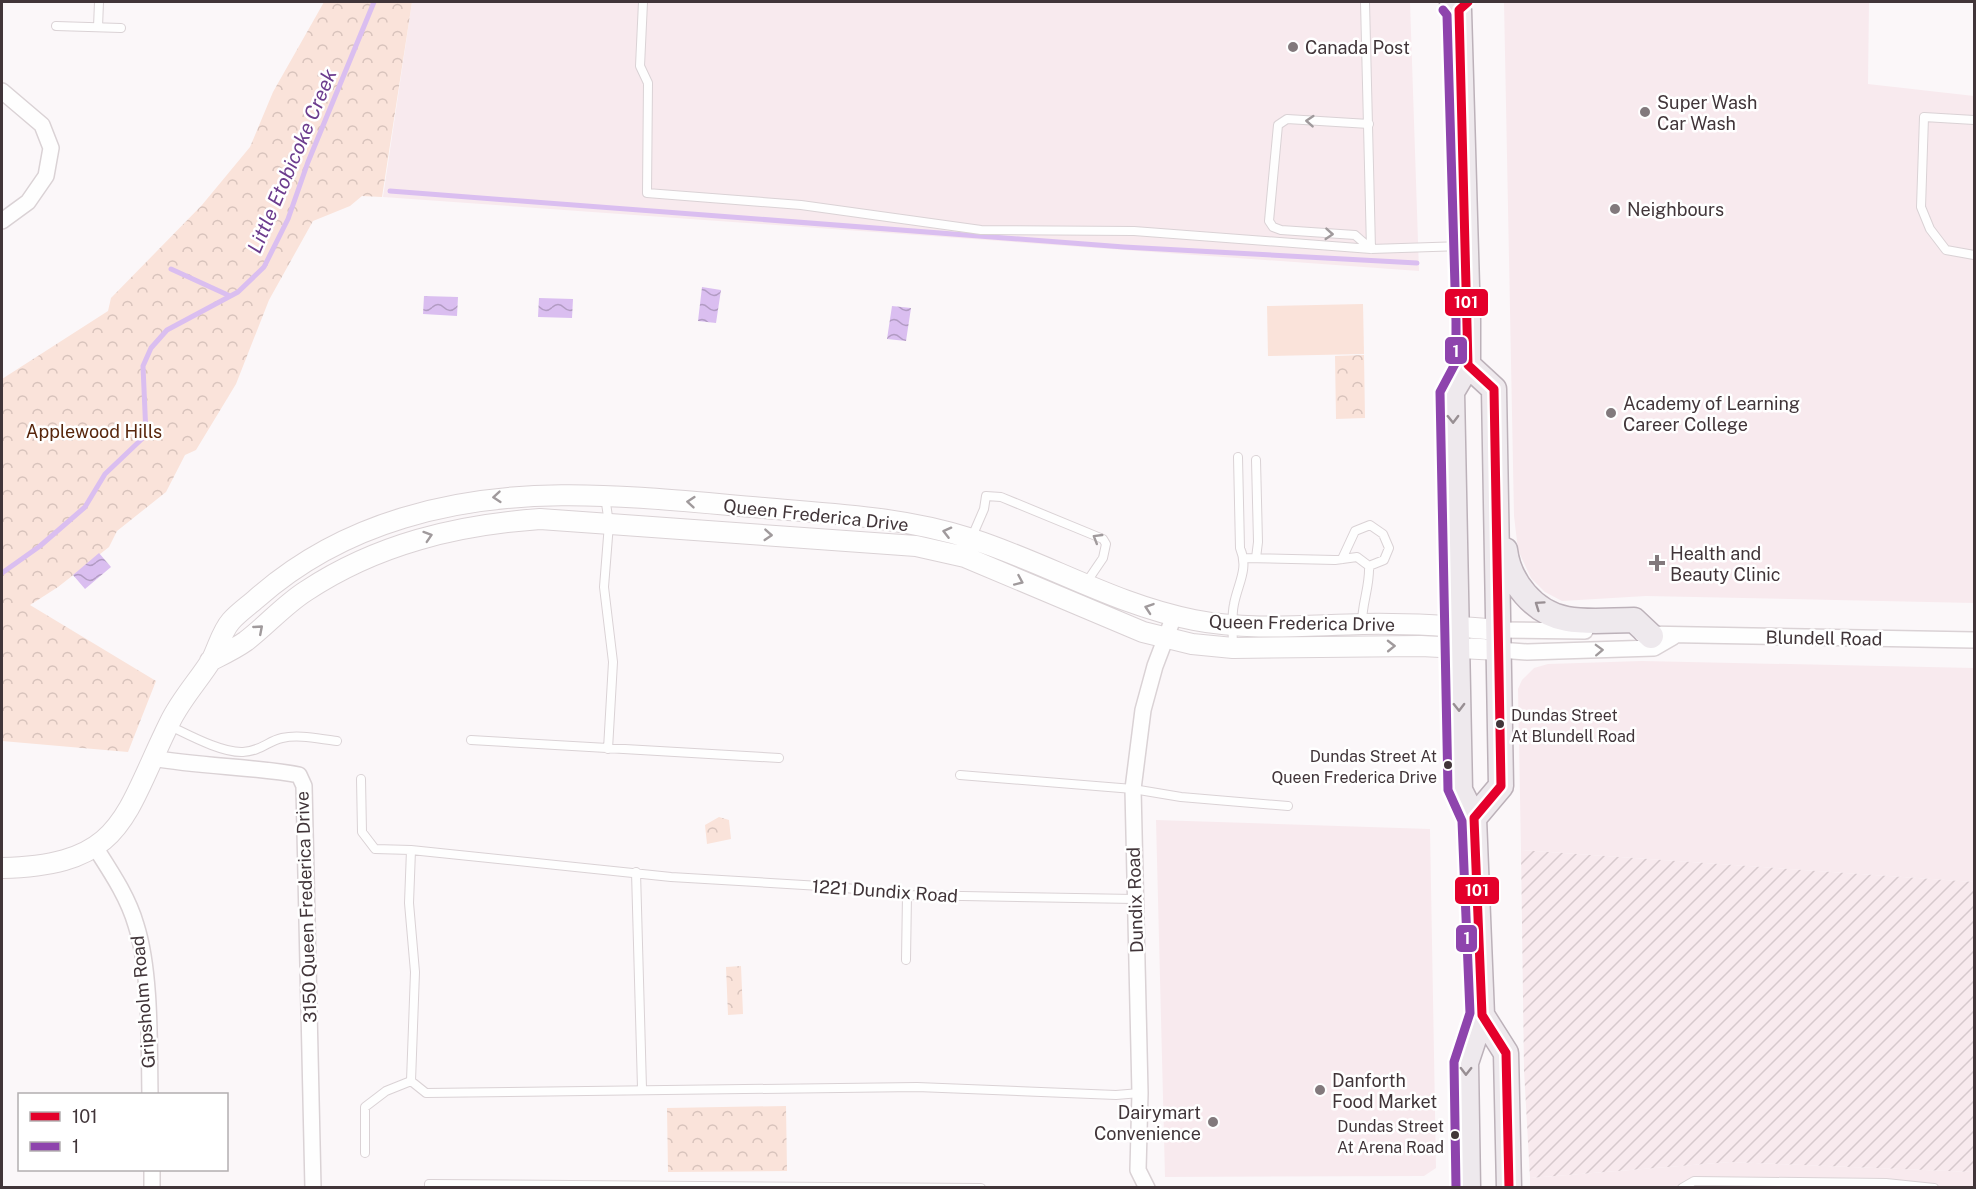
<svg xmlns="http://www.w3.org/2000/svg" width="1976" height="1189" font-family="'Public Sans',sans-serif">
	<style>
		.built { fill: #f8eaee }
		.industrial { fill: url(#industrial-furrows) }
		.forest { fill: url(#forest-crowns) }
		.garden { fill: #fae3da }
		.water { fill: url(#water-waves) }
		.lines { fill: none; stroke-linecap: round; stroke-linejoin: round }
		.stream { stroke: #dabef0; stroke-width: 5 }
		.service-casing { stroke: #dad2d5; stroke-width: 10 }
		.minor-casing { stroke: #dad2d5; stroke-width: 18 }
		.tertiary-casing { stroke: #dad2d5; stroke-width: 22 }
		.primary-casing { stroke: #bcb1b9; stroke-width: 27 }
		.service { stroke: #fefefe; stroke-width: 8 }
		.minor { stroke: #fefefe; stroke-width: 15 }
		.tertiary { stroke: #fefefe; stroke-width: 20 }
		.primary { stroke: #eee9ed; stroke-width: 24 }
		.bus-1-casing { stroke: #fff; stroke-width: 14 }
		.bus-2-casing { stroke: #fff; stroke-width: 14 }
		.bus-1 { stroke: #e4002b; stroke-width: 9 }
		.bus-2 { stroke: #8e44ad; stroke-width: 9 }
		.oneway { stroke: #a09a9c }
		.oneway2 { stroke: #988f93 }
		.poi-dot { fill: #82797c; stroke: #fff; stroke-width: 2 }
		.bus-dot { fill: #413539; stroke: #fff; stroke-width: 2 }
		.labels { text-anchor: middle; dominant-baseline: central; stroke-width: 5; stroke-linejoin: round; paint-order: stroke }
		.bus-label { font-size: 16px; fill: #413539; stroke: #fff; text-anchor: end }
		.poi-label { font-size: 18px; fill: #413539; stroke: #fff; text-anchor: start }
		.park-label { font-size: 18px; fill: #58260c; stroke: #fff }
		.street-label { font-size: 18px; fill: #413539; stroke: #fff }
		.water-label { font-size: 20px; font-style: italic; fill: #6c3c8e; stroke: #fff }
		.line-badge { stroke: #fff; stroke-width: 2 }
		.badge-label { font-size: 16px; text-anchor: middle; font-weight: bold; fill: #fff }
	</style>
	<defs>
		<pattern id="industrial-furrows" width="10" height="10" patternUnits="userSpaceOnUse" patternTransform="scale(1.5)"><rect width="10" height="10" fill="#f8eaee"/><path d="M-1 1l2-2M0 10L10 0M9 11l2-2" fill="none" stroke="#d6c9cd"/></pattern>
		<pattern id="forest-crowns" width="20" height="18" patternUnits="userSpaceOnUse" patternTransform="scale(1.5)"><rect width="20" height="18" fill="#fae3da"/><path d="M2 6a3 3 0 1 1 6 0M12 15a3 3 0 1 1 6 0" fill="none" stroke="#d8c3bc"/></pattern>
		<pattern id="water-waves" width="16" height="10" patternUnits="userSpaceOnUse" patternTransform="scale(1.5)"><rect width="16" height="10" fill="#dabef0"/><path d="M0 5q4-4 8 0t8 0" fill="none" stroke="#b29bc3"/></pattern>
	</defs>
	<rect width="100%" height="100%" fill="#fbf7f9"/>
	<!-- built -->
	<path class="built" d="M412,2H1410L1419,271L383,197Z
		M1504,2H1869L1868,84L1974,96V603L1646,596L1562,601L1545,592L1531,578L1518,550L1514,516Z
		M1642,661L1974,668V882L1521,850L1518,689L1522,680L1534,668L1548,664Z
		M1156,820L1430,829L1436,1168L1424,1176L1165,1177Z
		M1730,1162L1974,1172V1188H1530V1178Z"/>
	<!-- industrial -->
	<path class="industrial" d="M1521,850L1974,882V1172L1730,1162L1530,1178L1524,1070Z"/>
	<!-- forest -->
	<path class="forest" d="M324,2H412L382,197L362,196L350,206L313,221L269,300L236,384L196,450L185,455L166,492L117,531L109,547L58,587L30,605L156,681L128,752L2,741V379L108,311L111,298L202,205L250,147L273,92Z
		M1364,355L1365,418L1336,419L1335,356Z
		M719,817L729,820L731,839L707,844L705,825Z
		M741,966L743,1014L728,1015L726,967Z
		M786,1106L787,1171L668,1172L667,1108Z"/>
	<!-- garden -->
	<path class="garden" d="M1363,304L1364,354L1268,356L1267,306Z"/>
	<!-- water -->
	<path class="water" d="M702,287L721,290L716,323L698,321Z
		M424,296L458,297L457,316L423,314Z
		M539,298L573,299L572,318L538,317Z
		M892,306L911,308L906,341L887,339Z
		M99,553L111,567L85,589L73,575Z"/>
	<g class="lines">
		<!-- stream -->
		<path class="stream" d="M390,191L1124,247L1417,263
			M171,269L230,296
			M2,573L40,546L85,507L105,474L146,435L143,366L151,348L167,330L238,292L264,267L288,219L308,162L374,2"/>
		<defs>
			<path id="service" d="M643,2L640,66L648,83L647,193L801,205L981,230L1134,231L1371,249L1463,246
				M1365,2L1371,249
				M56,26L121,28
				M98,27L99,2
				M1974,120L1924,117L1921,207L1930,229L1946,250L1974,255
				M1369,124L1287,119L1278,125L1269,221L1273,227L1281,230L1355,235L1371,249
				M605,496L609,524L604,587L613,662L608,749
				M971,539L984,509L986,496L1001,497L1103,539L1106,544L1103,558L1086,583
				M1244,558L1335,560L1357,557L1369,566
				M1256,558L1258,542L1256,460
				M1342,559L1355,531L1370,525L1383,534L1389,548L1384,560L1369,566C1370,586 1362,603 1362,623
				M1233,648C1233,634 1231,618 1234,604C1238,583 1249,569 1240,548L1238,457
				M170,726C189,735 222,753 243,752C261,751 268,741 282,738C299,734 319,739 337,741
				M471,740L779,758
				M960,775L1133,789L1181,797L1288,806
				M361,779L362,832L375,849L411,850L671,877L837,887L907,895L1135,899
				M411,850L409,903L415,972L411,1081L426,1093L917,1087L1116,1095L1140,1093
				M636,872L642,1088
				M906,960L907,895
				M365,1153V1107L386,1091L411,1081
				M429,1188V1184L981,1188
				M1682,1188L1694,1181L1886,1183L1934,1188"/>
			<path id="minor" d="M2,91L42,125L51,148L46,176L28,202L2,221
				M1498,630L1585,631
				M1642,634L1974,640
				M1499,650L1527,652L1654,648L1673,637
				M153,758C202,767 251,766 299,775L304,786L313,1188
				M95,847C111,872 128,897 136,925C151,972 149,1044 150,1094
				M152,1170V1188
				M1147,1188L1138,1170L1140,1093L1133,789L1143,710L1155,666L1174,616"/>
			<path id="tertiary" d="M210,661C222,655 235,649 246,641C267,625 284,605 306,591C377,544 457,525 540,519L916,546L965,557L1143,632L1192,644L1233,648L1421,646L1499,650
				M2,868C124,865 123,817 170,722C181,699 199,680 212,659C218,647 222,631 231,621C238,613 248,606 256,599C300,560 347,535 403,518C522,481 642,498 764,508C834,514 905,517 972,539C1047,563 1116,605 1194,620C1249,631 1308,625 1363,624C1409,623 1453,626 1498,630"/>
			<path id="primary" d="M1452,2L1459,10L1468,321V365L1452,392L1460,790L1474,818L1482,1015L1466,1063L1468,1188
				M1468,365L1494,389L1501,786L1474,818
				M1505,550C1509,582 1534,613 1567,619C1588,623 1613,620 1634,620L1651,636
				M1482,1015L1506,1053L1509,1188"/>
		</defs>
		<!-- service casing -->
		<use href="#service" class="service-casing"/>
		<!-- minor casing -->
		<use href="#minor" class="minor-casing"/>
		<!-- tertiary casing -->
		<use href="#tertiary" class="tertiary-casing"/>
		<!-- primary casing -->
		<use href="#primary" class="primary-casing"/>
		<!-- service -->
		<use href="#service" class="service"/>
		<!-- minor -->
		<use href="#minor" class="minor"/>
		<!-- tertiary -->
		<use href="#tertiary" class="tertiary"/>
		<!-- primary -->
		<use href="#primary" class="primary"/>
		<defs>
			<path id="bus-1" d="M1468,2L1459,10L1468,365L1494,389L1501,786L1474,818L1482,1015L1506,1053L1509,1188"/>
			<path id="bus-2" d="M1443,10L1447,15L1456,321V362L1440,392L1448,790L1462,821L1470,1013L1454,1062L1456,1188"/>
		</defs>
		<!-- bus-1 casing -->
		<use href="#bus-1" class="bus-1-casing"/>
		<!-- bus-2 casing -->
		<use href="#bus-2" class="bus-2-casing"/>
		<!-- bus-1 -->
		<use href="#bus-1" class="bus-1"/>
		<!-- bus-2 -->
		<use href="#bus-2" class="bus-2"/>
	</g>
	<!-- one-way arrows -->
	<defs><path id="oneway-chevron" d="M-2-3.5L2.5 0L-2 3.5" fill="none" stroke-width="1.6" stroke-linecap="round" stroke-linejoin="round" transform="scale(1.5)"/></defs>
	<g class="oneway">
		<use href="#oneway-chevron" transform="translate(1310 121) rotate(-176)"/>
		<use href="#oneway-chevron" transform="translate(1329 234) rotate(4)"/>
		<use href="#oneway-chevron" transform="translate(497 497) rotate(175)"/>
		<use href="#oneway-chevron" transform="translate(691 502) rotate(-175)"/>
		<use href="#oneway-chevron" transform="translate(947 532) rotate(-166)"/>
		<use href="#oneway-chevron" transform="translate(768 535) rotate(4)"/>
		<use href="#oneway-chevron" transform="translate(428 536) rotate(-18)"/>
		<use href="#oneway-chevron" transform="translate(1097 538) rotate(-149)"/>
		<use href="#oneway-chevron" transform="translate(1019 581) rotate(24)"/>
		<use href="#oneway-chevron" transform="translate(1149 608) rotate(-161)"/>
		<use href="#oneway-chevron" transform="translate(259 629) rotate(-41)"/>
		<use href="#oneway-chevron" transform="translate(1391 646) rotate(-1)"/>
		<use href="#oneway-chevron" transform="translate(1599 650) rotate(-2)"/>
	</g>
	<g class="oneway2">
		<use href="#oneway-chevron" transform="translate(1453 419) rotate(89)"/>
		<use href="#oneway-chevron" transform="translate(1539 605) rotate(-145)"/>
		<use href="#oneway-chevron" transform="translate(1459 707) rotate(89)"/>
		<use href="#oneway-chevron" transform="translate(1466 1071) rotate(91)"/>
	</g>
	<!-- markers -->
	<g class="poi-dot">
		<circle cx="1293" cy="47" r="6"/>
		<circle cx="1645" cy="112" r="6"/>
		<circle cx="1615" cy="209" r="6"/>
		<circle cx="1611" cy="413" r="6"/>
		<path d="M1654 554h6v6h6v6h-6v6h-6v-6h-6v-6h6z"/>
		<circle cx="1320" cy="1090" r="6"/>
		<circle cx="1213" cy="1122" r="6"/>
	</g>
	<g class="bus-dot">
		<circle cx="1500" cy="724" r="5"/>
		<circle cx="1448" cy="765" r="5"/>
		<circle cx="1455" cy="1135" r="5"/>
	</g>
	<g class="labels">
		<!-- bus labels -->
		<g class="bus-label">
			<text x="1511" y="715" text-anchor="start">Dundas Street<tspan x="1511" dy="21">At Blundell Road</tspan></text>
			<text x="1437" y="756">Dundas Street At<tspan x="1437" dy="21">Queen Frederica Drive</tspan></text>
			<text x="1444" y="1126">Dundas Street<tspan x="1444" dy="21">At Arena Road</tspan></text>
		</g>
		<!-- poi labels -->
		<g class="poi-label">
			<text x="1305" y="47">Canada Post</text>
			<text x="1657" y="102">Super Wash<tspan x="1657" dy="21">Car Wash</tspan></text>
			<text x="1627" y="209">Neighbours</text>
			<text x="1623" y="403">Academy of Learning<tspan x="1623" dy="21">Career College</tspan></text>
			<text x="1670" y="553">Health and<tspan x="1670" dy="21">Beauty Clinic</tspan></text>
			<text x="1332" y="1080">Danforth<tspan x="1332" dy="21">Food Market</tspan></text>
			<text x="1201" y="1112" text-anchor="end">Dairymart<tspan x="1201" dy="21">Convenience</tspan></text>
		</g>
		<!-- park labels -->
		<g class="park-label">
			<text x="94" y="431">Applewood Hills</text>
		</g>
		<!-- street labels -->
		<g class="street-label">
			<text transform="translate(816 515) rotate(6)">Queen Frederica Drive</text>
			<text transform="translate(1302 623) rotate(1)">Queen Frederica Drive</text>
			<text transform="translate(1824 638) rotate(1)">Blundell Road</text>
			<text transform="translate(885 891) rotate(4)">1221 Dundix Road</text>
			<text transform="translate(1135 900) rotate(-92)">Dundix Road</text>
			<text transform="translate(306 907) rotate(-92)">3150 Queen Frederica Drive</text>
			<text transform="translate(143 1002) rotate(-95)">Gripsholm Road</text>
		</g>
		<!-- water labels -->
		<g class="water-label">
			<text transform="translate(292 161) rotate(-67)">Little Etobicoke Creek</text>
		</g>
	</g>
	<g class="line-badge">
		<rect x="1444" y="288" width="45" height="29" rx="6" fill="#e4002b"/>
		<rect x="1444" y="336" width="24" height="29" rx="6" fill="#8e44ad"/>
		<rect x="1454" y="876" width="46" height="29" rx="6" fill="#e4002b"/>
		<rect x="1455" y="924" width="23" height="29" rx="6" fill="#8e44ad"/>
	</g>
	<g class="badge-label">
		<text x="1466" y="308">101</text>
		<text x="1456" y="357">1</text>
		<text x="1477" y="896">101</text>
		<text x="1467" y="944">1</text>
	</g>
	<!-- border -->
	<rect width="1976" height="1189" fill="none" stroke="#413539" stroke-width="6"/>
	<!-- legend -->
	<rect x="18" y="1093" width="210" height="78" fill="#ffffff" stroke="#b3aeb0" stroke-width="1.5"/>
	<rect x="30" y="1112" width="30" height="9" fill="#e4002b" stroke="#b3aeb0" stroke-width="1.5"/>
	<text x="72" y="1123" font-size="18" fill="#413539">101</text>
	<rect x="30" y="1142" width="30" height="9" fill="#8e44ad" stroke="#b3aeb0" stroke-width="1.5"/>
	<text x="72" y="1153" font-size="18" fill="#413539">1</text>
</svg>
